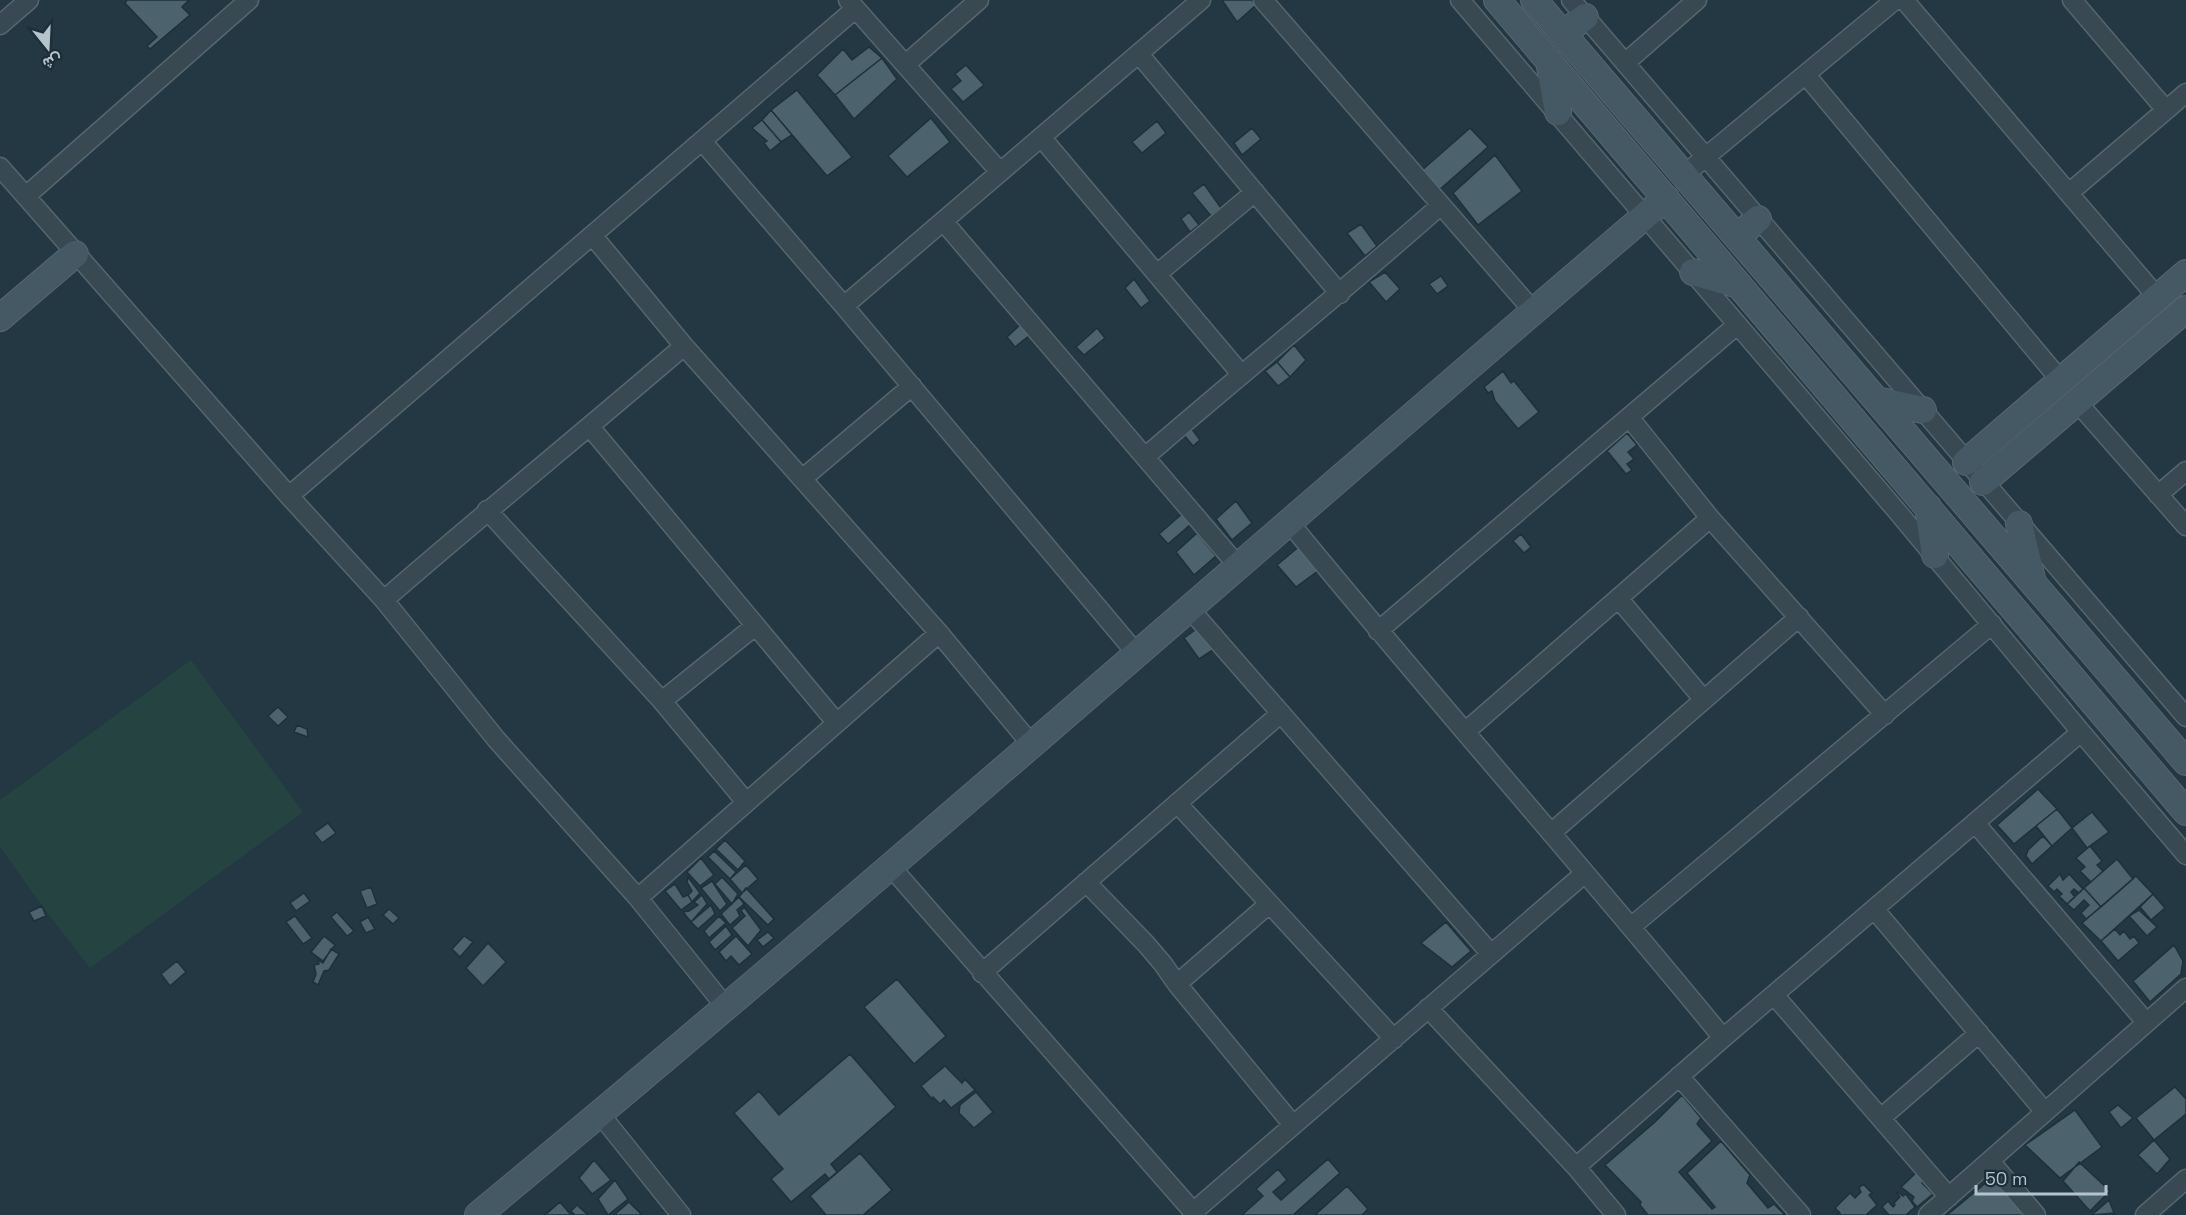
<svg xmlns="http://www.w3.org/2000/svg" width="2186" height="1215" font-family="'Space Grotesk',Vazirmatn,sans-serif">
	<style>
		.green { fill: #254340 }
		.building { fill: #4c636e; stroke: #1e3039; stroke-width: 1.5 }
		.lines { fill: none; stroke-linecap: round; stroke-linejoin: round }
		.street-casing { stroke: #56666f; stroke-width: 21 }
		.secondary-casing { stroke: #56666f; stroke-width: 28 }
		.street { stroke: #384952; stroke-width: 18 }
		.secondary { stroke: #455965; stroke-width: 26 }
	</style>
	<rect width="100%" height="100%" fill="#233843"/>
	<!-- green -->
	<path class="green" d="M191,660L303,812L90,968L42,906L0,847V800Z"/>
	<!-- building -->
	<path class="building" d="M127,0H189L182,7L190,15L150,49L147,46L157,37L125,3Z
		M1222,0H1252L1256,5L1237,22Z
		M869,47L882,58L835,95L817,75L843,49L852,60Z
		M882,58L897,79L854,119L835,95Z
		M966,65L984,85L963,102L951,89L961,81L955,74Z
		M797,90L852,157L827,176L771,110Z
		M771,110L792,135L781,142L762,120Z
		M931,118L950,142L907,177L888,156Z
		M762,120L781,142L770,151L764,143L767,141L752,128Z
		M1157,121L1166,133L1142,153L1132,142Z
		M1252,128L1261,139L1242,155L1234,143Z
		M1470,128L1488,147L1438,191L1421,171Z
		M1495,155L1522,191L1478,225L1453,193Z
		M1204,184L1221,208L1211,216L1192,193Z
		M1189,212L1199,225L1190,232L1181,219Z
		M1361,224L1377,246L1365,256L1347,233Z
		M1385,272L1400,289L1386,302L1369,282Z
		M1441,276L1448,286L1437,294L1429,284Z
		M1134,279L1150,301L1141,308L1125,288Z
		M1021,324L1030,335L1015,347L1007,337Z
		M1097,328L1105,338L1084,355L1076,347Z
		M1294,345L1306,360L1290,377L1277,362Z
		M1277,362L1290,377L1278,386L1265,371Z
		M1503,371L1511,383L1514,381L1539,412L1518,429L1495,401L1492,391L1488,393L1484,387Z
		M1192,429L1200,440L1193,446L1184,435Z
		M1627,433L1637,445L1628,452L1634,459L1627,464L1632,470L1626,474L1607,451Z
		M1236,501L1252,523L1232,540L1216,519Z
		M1183,513L1191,524L1168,544L1159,534Z
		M1197,533L1216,556L1194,575L1176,552Z
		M1521,534L1531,547L1524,553L1513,541Z
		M1301,545L1322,568L1296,587L1277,565Z
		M1198,628L1216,648L1199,659L1184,638Z
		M278,707L288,717L278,726L268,716Z
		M297,725L307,729L308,737L294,732Z
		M2038,789L2057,809L2014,844L1997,825Z
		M2057,809L2072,828L2052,846L2036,826Z
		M2092,812L2109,832L2087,848L2072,828Z
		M328,823L336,833L322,843L314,833Z
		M2043,836L2052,846L2032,864L2026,856L2028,850Z
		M725,840L745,861L738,870L716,849Z
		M2090,846L2102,861L2097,865L2103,871L2091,882L2080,871L2085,867L2076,858Z
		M714,851L736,872L730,879L708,857Z
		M701,858L714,875L700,886L687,872Z
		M2117,859L2133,879L2101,907L2084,888Z
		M746,865L758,879L742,893L730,879Z
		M2060,874L2063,880L2069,874L2083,889L2079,893L2074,889L2071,892L2075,897L2067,904L2059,896L2062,894L2057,889L2054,892L2048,886Z
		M2136,876L2153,894L2101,941L2082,923Z
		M688,877L700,893L692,902L688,895L692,891L687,882Z
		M722,877L738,894L732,904L715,884Z
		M712,881L727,904L720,911L701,888Z
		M675,884L683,897L688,895L692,902L681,910L665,891Z
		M371,887L377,904L367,908L360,891Z
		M746,888L774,919L768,925L739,897Z
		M2084,888L2101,907L2086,919L2081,913L2089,905L2084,900L2074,910L2067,904Z
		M304,893L310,901L296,911L290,903Z
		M2153,894L2165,908L2151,920L2140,907Z
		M702,895L707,904L691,922L683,912L689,911L698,905L694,902Z
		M739,897L744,904L737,910L740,916L730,925L721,914Z
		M711,905L715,914L698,929L691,922Z
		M42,906L46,916L34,921L29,912Z
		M744,907L761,930L748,946L732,928L745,916L741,911Z
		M389,909L399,918L393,924L383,915Z
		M2139,910L2157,927L2147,936L2129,916Z
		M337,912L354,931L347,936L331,917Z
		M295,916L312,938L303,944L286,922Z
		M719,916L726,923L709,938L704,931Z
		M368,917L375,929L366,933L360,922Z
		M1446,922L1471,951L1452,967L1421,943Z
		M726,926L732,935L715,950L709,942Z
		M2115,929L2120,935L2124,931L2130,939L2134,936L2139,943L2118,961L2101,941Z
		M768,932L774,938L763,947L757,940Z
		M324,936L335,945L323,961L311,952Z
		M464,936L473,942L460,957L452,949Z
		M736,936L752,954L739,965L731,956L726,961L719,952Z
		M488,943L506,962L483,986L466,968Z
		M2174,945L2183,961L2181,974L2150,1002L2133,981Z
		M331,949L339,954L329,970L324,971L318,985L313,982L316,974L314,965L319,964L318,960L323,963Z
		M177,961L186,972L170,986L161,974Z
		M897,979L946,1036L914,1064L864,1007Z
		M850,1054L896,1107L831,1164L837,1172L829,1179L825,1174L791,1202L771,1179L783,1169L734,1113L759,1091L779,1115Z
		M945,1066L962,1083L965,1079L975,1090L951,1108L944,1100L940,1104L933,1097L932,1099L921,1086Z
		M2175,1087L2186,1099V1114L2154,1140L2136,1118Z
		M976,1092L993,1112L974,1128L959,1113L960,1105Z
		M1682,1095L1701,1118L1697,1124L1712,1141L1679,1172L1712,1209L1715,1207L1687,1173L1721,1141L1750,1175L1747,1183L1768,1208L1774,1204L1785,1215H1648L1640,1205L1641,1202L1605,1165L1655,1122Z
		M2118,1105L2133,1118L2121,1128L2109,1112Z
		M2075,1110L2102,1147L2060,1178L2025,1145Z
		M2154,1140L2170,1159L2157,1174L2138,1155Z
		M860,1153L892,1190L863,1215H826L810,1196Z
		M1328,1159L1340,1173L1293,1215H1242L1263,1196L1256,1189L1278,1169L1287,1180L1273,1192L1281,1200Z
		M594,1160L611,1180L592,1194L579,1178Z
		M2079,1162L2110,1191L2090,1211L2063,1181Z
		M1918,1171L1925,1179L1922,1183L1933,1194L1917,1207L1912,1201L1914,1197L1901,1187Z
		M1994,1176L2026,1215H1947Z
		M615,1180L628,1199L608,1215L598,1199Z
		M1863,1184L1872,1193L1869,1195L1877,1205L1866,1215H1838L1840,1213L1835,1208L1850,1193L1855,1198L1861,1192L1859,1188Z
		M1347,1186L1368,1209L1362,1215H1315Z
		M1898,1192L1903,1196L1906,1194L1915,1207L1906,1215H1889L1882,1207L1888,1201L1893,1207L1895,1205L1894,1203L1900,1197L1897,1193Z
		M2109,1200L2114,1213L2093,1215V1214Z
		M560,1202L571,1215H545Z
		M629,1202L642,1215H614Z
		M577,1205L588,1215H575L571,1211Z"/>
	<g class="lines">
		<defs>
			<path id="street" d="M848,0L1000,172
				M1263,0L1534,312
				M1460,0L1896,510L2081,732L2186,855
				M1571,0L2186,717
				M1904,0L2158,298
				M2072,0L2166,110
				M0,25L29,0
				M1139,54L1340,294
				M1625,63L1697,0
				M906,64L979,0
				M1806,75L2061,381
				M1041,137L1241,374
				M702,141L844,306L1136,653
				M0,167L289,496L384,600L496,739L638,898L725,1006
				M1684,175L1895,0
				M2069,193L2186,93
				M26,196L249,0
				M943,221L1238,566
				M592,235L684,346L939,633L1031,744
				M1157,274L1255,192
				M844,306L1201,0
				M2077,402L2186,526
				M1629,417L1710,518L1885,715
				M590,427L836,722
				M1145,457C1243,372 1344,291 1441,205
				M802,479L912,386
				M2158,495L2186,471
				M289,496L855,9
				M487,510L662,701L746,802
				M1289,522C1431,696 1581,864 1723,1038
				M1618,598L1704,700
				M384,600C483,514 585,431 684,346
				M1189,608L1491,954
				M1378,631L1737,325
				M662,701L755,626
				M1465,732L1710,518
				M1177,803L1394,1039
				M1976,824L2146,1022
				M1551,833L1799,617
				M891,867L1196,1215
				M1086,882L1146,944L1163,964L1177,984L1293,1125
				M638,898L939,633
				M1875,910L2045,1112
				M1632,926L1992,624
				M982,973L1281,713
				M1177,984L1269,904
				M1774,995L1949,1197
				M1428,1008L1576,1167L1616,1215
				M1679,1076L1801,1215
				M600,1114L681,1215
				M1881,1118L1979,1033
				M1990,1161L2036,1215
				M1576,1167L1723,1038L2081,732
				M1193,1212L1585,873
				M1928,1215L2186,988
				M2145,1215L2186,1179"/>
			<path id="secondary" d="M1497,0L2186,812
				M1534,0L2186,762
				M1563,34L1585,17
				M1549,61L1558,112
				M1737,237L1758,219
				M1693,272L1739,285
				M0,318L75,254
				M1876,400L1923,410
				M1966,462L2186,273
				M1983,482L2186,309
				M1928,507L1935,555
				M2019,524L2032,579
				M478,1215C879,883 1269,536 1666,198"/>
		</defs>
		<!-- street casing -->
		<use href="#street" class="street-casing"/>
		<!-- secondary casing -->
		<use href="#secondary" class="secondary-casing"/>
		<!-- street -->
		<use href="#street" class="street"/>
		<!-- secondary -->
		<use href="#secondary" class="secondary"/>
	</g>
	<!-- north arrow -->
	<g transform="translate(48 48) rotate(162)" stroke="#1c2e37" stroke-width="4.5" paint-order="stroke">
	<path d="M0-4.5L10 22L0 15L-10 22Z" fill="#b4c3cc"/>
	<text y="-9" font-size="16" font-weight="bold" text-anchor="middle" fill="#b4c3cc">ش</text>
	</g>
	<!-- scale -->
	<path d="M1976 1185v9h130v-9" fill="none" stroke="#b4c3cc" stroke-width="3"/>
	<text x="1985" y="1185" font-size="18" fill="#b4c3cc" stroke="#1c2e37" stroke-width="4.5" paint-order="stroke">50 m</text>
</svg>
